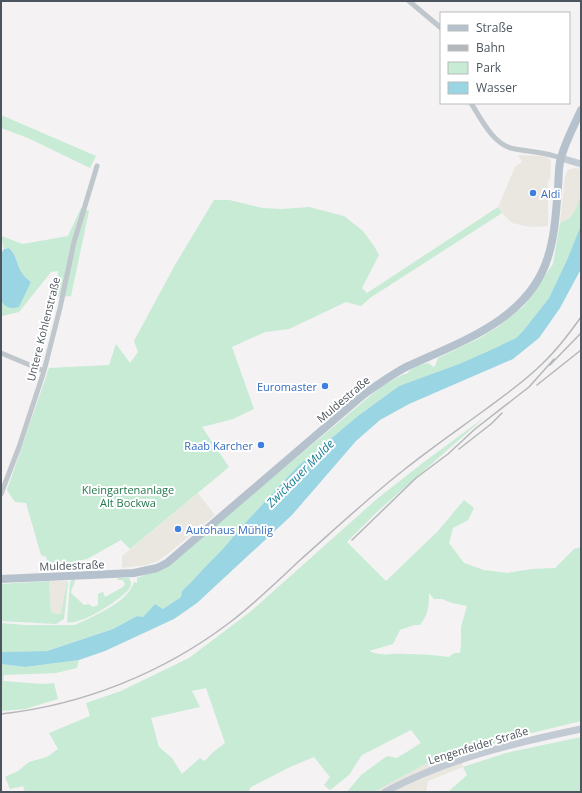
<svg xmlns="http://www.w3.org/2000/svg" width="582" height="793" font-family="'Open Sans',sans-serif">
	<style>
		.commercial { fill: #eae7e0 }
		.green { fill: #c7ebd4; fill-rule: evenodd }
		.water { fill: #99d5e3 }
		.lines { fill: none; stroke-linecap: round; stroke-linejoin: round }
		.street { stroke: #bfc6cc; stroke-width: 5 }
		.secondary { stroke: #c2cad3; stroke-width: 7 }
		.primary { stroke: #b5c2cd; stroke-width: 8 }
		.rail { stroke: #b5b7bb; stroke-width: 1.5 }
		.shop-dot { fill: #3f7fe0; stroke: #fff; stroke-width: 1.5 }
		.labels { text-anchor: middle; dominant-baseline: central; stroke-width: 4; stroke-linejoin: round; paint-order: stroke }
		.shop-label { font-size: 11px; fill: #366cbe; stroke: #fff; text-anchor: start }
		.street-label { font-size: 11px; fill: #4c555d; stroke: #fff }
		.park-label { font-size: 11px; fill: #23784c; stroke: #fff }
		.water-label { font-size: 12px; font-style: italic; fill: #1c8097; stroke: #fff }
	</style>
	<rect width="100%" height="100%" fill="#f4f2f2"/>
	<!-- commercial -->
	<path class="commercial" d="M518,155L541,156L549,158L551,162L550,180L548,181V226L530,227L512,223L502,213L498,207L515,167L522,162Z
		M575,168L581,169V194L576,209L567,221L560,223L565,176L568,170Z
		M198,493L215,515L169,553L158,561L147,565L122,568V556Z
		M49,581H67L61,614L51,613Z
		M462,755L463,767L428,781L426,792H374L429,762Z"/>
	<!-- green -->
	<path class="green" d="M1,115L96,156L90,168L28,138L1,128Z
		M581,194V225L567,260L549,298L523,331L516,338L493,349L459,364L399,386L358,416L297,467L235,534C228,544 219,553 210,562C201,572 192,582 182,591L181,597L163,609L155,604L143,617L137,616L113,629L47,651L1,652V623L24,625H75C93,616 128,603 134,582L137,583V578L167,566L382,386L404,374H407C411,367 422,364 429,363L433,367L435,366L438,358L480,338L499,326L524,306L553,264L560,223C574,219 577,206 581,194Z
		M214,200H229L262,208L282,209L309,207L344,216L363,231L374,246L379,255L362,288L367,293L498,207L502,213L370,298L361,306L346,302L289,329L265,332L232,347L254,409L233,419L202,427L229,467L130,549L121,540L87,559L49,567L46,557L41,555L26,503L15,502L7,490L49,368L109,365L116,344L130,363L138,352L134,341L175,265Z
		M81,208L89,211L71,296L58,297V271L51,272L19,312L2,316L1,319V288L2,293V302L13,308L19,307L31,282C28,279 24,277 22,273C16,264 17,255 9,248L4,249L1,236L23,244L68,236Z
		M485,417L379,510L347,542L386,581L438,531L464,500L474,508L468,520L453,528L449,543L464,563L484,570L507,573L532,569L555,568L574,549L581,547V721L499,741L491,746L462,755L429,762L374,792H347L361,775L387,756L397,758L421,743L411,730L362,755L349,775L330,790L324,785L330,777L314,757L290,767L251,787L248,792H25L23,786L10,789L5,777L18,771L29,762L47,757L58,749L49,733L90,716L86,703L121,691L189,658L250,612L378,498L424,462ZM429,593L434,599H442L452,603L467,606L461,627V645L460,653H454L449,657C435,655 420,654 406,654C391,653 383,657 369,651L393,644L400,630L414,625H420C428,615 429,606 429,593ZM206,688L225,743L212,753L205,761L200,758L182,774L172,758L159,747L151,718L200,707L192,691Z
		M117,578H129C131,581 132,585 129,589C122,599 78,627 67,622L70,583L72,579H75C75,585 71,588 71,593L84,605L89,604L93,607L98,605V594L103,592L105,597L123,587L125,584L123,580H118Z
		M49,581L51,613L61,614L67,581L68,582L64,619L56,624L1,621V584Z
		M79,660L77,668L56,673L4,675L3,681L43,684L54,683L58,699L25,709L1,711V664L25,667Z
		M581,737V792H448L467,775L463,767L506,753Z"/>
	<!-- water -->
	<path class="water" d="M581,225V269L560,308L539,338L513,359L409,404L380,420L356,441L292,515L197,603L174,619L105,651L79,660L25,667L1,664V652L47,651L113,629L137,616L143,617L155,604L163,609L181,597L182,591C192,582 200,572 210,562C219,553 228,544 235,534L297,467L358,416L399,386L459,364L493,349L516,338L523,331L549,298L567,260Z
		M9,248C17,255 16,264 22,273C24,277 28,279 31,282L19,307C12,309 6,308 2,302L1,254L4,249Z"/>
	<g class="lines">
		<!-- street -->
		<path class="street" d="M409,1L441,28
			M471,103C481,119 494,146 515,149C531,152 545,152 561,158
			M1,353L44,371
			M1,494L19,447L44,371L60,308L74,242L97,166"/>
		<!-- secondary -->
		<path class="secondary" d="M561,158L581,164
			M385,792C446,759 514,743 581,729"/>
		<!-- primary -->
		<path class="primary" d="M1,579L134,573L157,568L167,563L363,395C377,385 391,375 406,367C460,342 529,320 548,257C555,235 556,211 558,188C559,178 558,167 561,158C565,142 574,126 581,110"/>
		<!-- rail -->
		<path class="rail" d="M550,365L581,333
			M537,385L581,350
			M459,449L491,424L502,413
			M352,540L416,478L448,454L475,429L529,387L554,359
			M1,714C83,705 163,673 229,623C254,604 276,583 299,561C334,530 368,498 405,469C431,448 459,429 486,409C505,395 525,381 542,364C557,350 569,334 581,317"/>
	</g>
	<!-- markers -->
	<g class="shop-dot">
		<circle cx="533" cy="193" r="4"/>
		<circle cx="325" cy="386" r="4"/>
		<circle cx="261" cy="445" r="4"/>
		<circle cx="178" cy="529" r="4"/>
	</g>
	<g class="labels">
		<!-- shop labels -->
		<g class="shop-label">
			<text x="541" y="193">Aldi</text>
			<text x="317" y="386" text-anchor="end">Euromaster</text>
			<text x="253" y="445" text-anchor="end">Raab Karcher</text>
			<text x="186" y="529">Autohaus Mühlig</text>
		</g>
		<!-- street labels -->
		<g class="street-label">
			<text transform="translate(43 329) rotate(-76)">Untere Kohlenstraße</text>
			<text transform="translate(343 399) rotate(-40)">Muldestraße</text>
			<text transform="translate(72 565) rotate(-2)">Muldestraße</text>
			<text transform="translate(478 745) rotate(-17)">Lengenfelder Straße</text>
		</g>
		<!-- park labels -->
		<g class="park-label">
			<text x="128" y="489">Kleingartenanlage<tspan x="128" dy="13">Alt Bockwa</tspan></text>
		</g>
		<!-- water labels -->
		<g class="water-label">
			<text transform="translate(300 473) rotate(-45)">Zwickauer Mulde</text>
		</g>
	</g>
	<!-- border -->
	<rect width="582" height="793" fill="none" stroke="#4c555d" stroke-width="4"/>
	<!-- legend -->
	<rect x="440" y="12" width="130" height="92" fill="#ffffff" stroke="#b7bbbe"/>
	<rect x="448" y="25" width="20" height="6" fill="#b5c2cd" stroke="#b7bbbe"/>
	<text x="476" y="32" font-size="12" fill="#4c555d">Straße</text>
	<rect x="448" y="45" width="20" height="6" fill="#b5b7bb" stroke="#b7bbbe"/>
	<text x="476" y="52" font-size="12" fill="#4c555d">Bahn</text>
	<rect x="448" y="62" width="20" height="12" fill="#c7ebd4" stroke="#b7bbbe"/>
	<text x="476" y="72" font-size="12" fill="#4c555d">Park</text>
	<rect x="448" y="82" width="20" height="12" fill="#99d5e3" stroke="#b7bbbe"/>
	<text x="476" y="92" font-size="12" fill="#4c555d">Wasser</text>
</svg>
